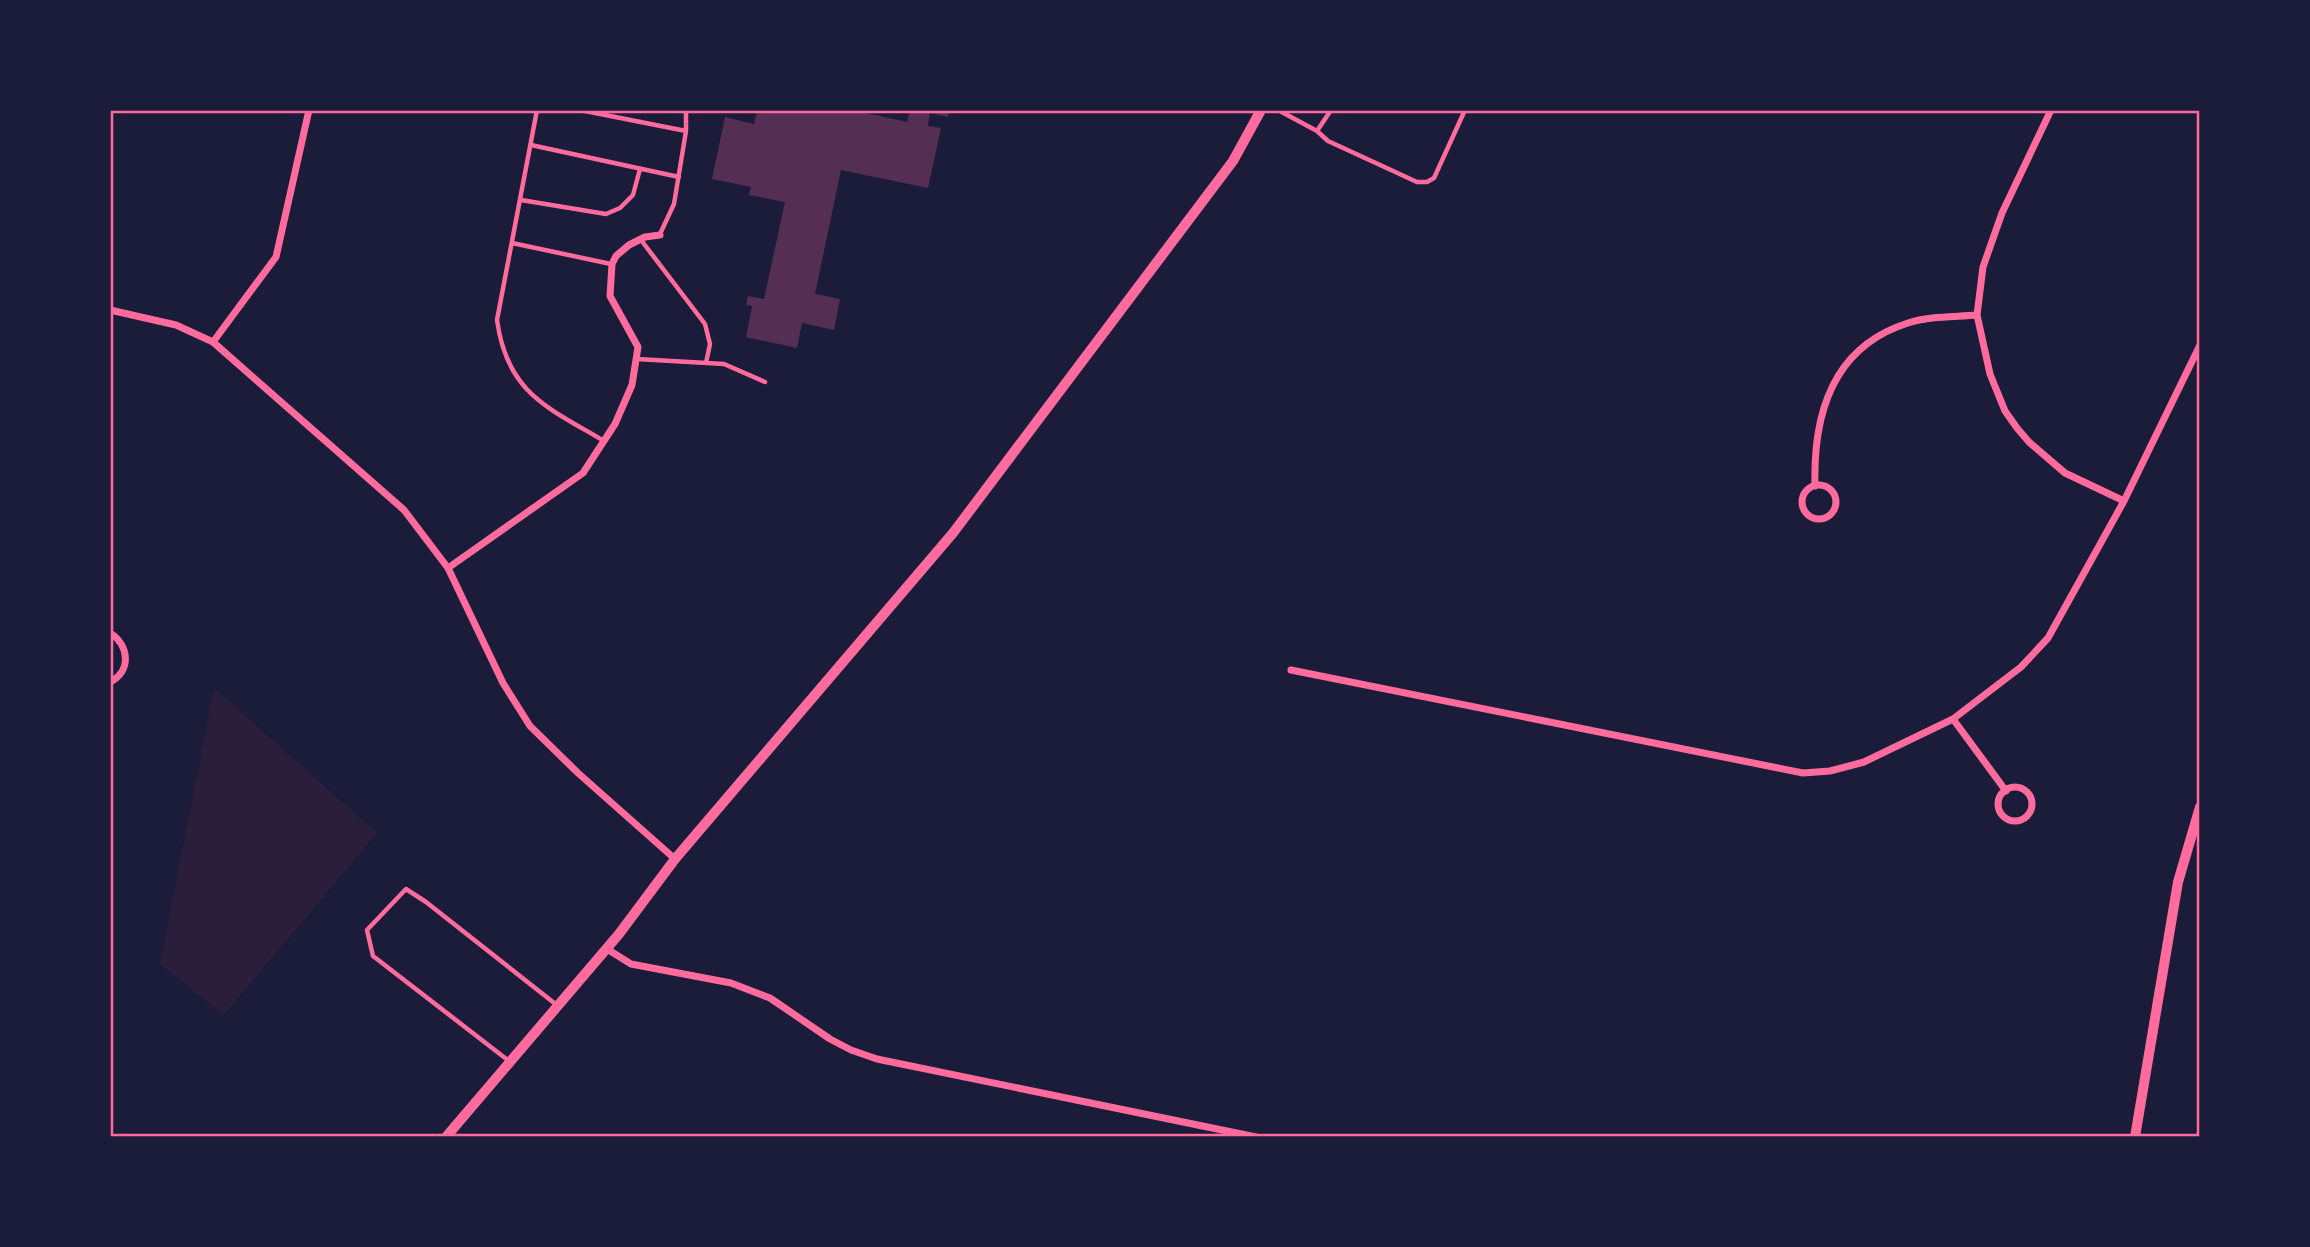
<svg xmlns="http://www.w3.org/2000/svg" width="2310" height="1247" font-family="'PT Sans Narrow',sans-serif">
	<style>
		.green { fill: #2a1e3b }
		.building { fill: #542f53 }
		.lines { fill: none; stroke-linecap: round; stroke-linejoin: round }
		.service { stroke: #ff6b9d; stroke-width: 4.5 }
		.minor { stroke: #ff6b9d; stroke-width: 7 }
		.tertiary { stroke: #ff6b9d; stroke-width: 10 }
		.neatline { fill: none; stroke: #ff6b9d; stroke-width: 2.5 }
	</style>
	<rect width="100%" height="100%" fill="#1b1b3a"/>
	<!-- green -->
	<path class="green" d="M214,688L377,833L224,1015L160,964Z"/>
	<!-- building -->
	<path class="building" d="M757,110H853L907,122L910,110H949L948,117L930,113L928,126L941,128L928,188L841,170L815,294L840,299L834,330L802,323L797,348L746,337L752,306L746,305L748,296L764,299L785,202L749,195L751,187L712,179L725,117L754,124Z"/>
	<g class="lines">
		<!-- service -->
		<path class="service" d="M537,110L497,320C507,393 547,407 604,441
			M580,110L686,131L674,204L660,234
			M686,110V130
			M1278,110L1317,131L1328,141L1417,182H1427L1434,178L1465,110
			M1317,131L1331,110
			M531,145L679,177
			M521,200L606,214L620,208L633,195L640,169
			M641,240L705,324L710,344L706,363
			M512,243L611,264
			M637,359L724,364L765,382
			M509,1061L373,956L367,930L406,889L426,902L558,1006"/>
		<!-- minor -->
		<path class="minor" d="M2051,110L2002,213L1983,267L1977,315L1990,374L2005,411L2017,428L2029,442L2065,473L2124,501
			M110,310L176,325L213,342L404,510L448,568L503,683L530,726L578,773L675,859
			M213,342L276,257L309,110
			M1802 502a17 17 0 1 1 34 0a17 17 0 1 1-34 0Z
			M1815,486C1813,415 1832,347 1908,323C1929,316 1954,317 1977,315
			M448,568L583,473L615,424L632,385L638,347L610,296L612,264L616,256L629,245L645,237L660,235
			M110,633C129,645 132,671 110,682
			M1291,670L1803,773L1830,771L1864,762L1953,719L2021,667L2048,638L2124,501L2200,345
			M1953,719L2006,791
			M1998 804a17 17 0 1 1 34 0a17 17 0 1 1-34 0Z
			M607,949L631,964L731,983L770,998L830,1039L851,1050L877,1059L1256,1137"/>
		<!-- tertiary -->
		<path class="tertiary" d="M446,1137L619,934L675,859L953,533L1233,161L1261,110
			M2135,1137L2178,882L2200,807"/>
	</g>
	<!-- border -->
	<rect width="2310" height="1247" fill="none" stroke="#1b1b3a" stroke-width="224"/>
	<rect x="112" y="112" width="2086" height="1023" class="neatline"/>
</svg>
